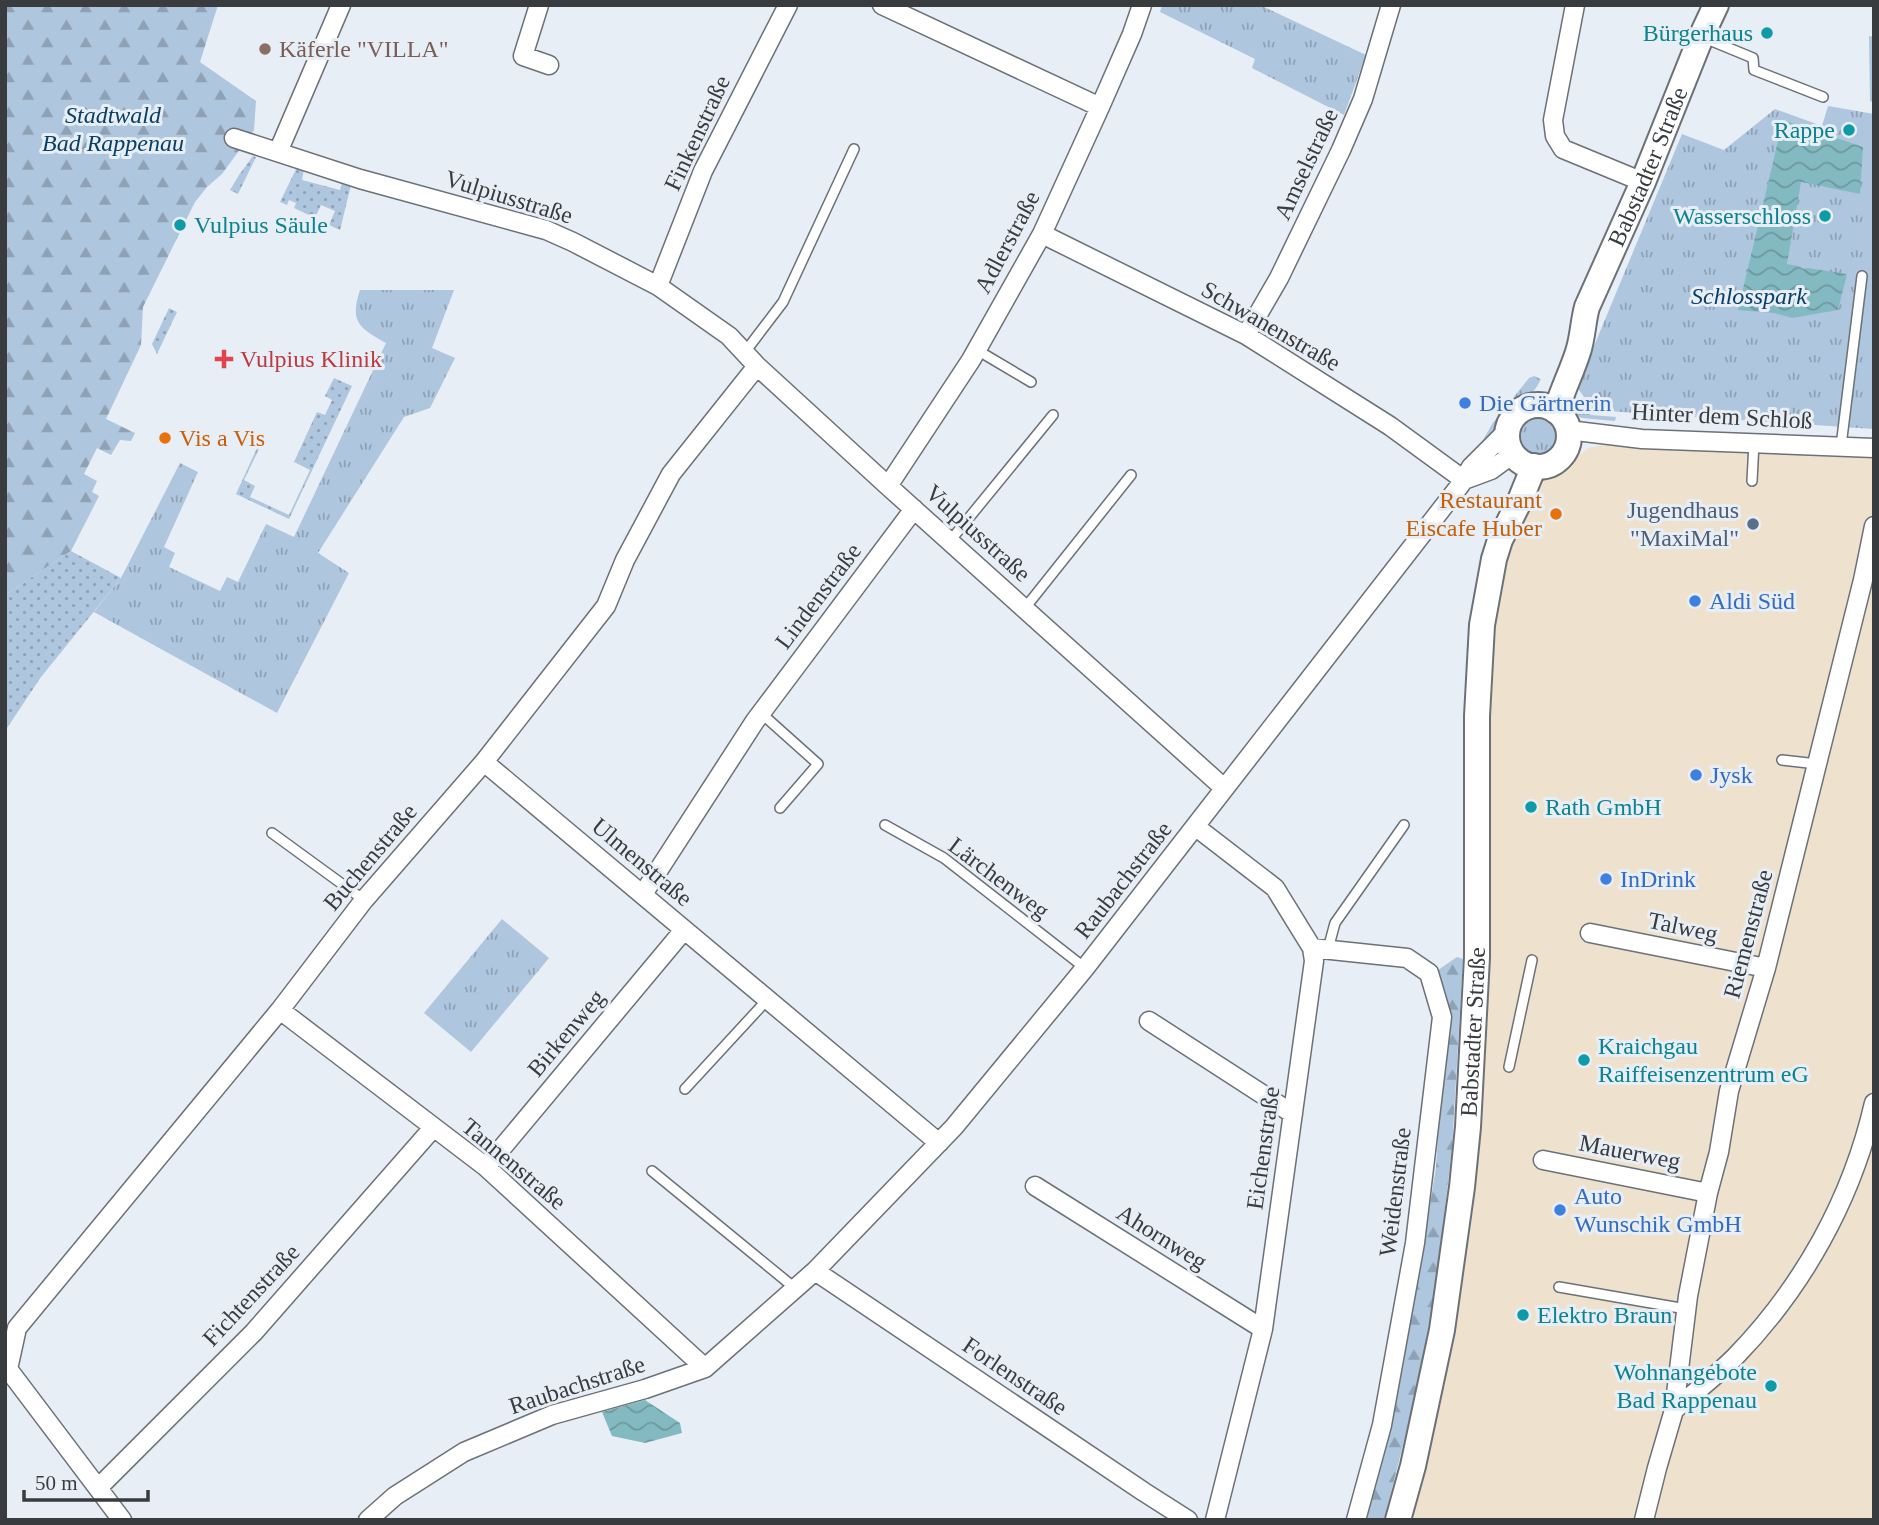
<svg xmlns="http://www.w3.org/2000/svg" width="1879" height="1525" font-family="'Times New Roman',serif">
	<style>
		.commercial { fill: #eee2ce }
		.grass { fill: url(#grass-tufts) }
		.forest { fill: url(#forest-firs) }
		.garden { fill: url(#garden-dots) }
		.water { fill: url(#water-waves) }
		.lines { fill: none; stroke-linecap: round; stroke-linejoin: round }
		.lane-casing { stroke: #6b7177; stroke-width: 12 }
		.street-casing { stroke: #6b7177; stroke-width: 21 }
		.secondary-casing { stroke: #6b7177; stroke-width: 28 }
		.lane { stroke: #fff; stroke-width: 9 }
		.street { stroke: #fff; stroke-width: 18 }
		.secondary { stroke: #fff; stroke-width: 24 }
		.culture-dot { fill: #0f9aa8; stroke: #e8eef5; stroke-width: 2.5 }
		.education-dot { fill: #8d6e63; stroke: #e8eef5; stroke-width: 2.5 }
		.health-dot { fill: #e0444e; stroke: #e8eef5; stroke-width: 2.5 }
		.shop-dot { fill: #3f7fe0; stroke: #e8eef5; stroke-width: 2.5 }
		.food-dot { fill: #e8710a; stroke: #e8eef5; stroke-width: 2.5 }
		.service-dot { fill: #5c6f8a; stroke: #e8eef5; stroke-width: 2.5 }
		.labels { text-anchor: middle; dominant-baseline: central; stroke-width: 6; stroke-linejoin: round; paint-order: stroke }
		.culture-label { font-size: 24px; fill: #0d838f; stroke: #e8eef5; text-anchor: end }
		.education-label { font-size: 24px; fill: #785e54; stroke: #e8eef5; text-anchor: start }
		.park-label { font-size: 24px; font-style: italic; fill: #093e67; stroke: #e8eef5 }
		.street-label { font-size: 24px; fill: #393c3e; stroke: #e8eef5 }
		.health-label { font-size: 24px; fill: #be3a42; stroke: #e8eef5; text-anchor: start }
		.shop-label { font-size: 24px; fill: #366cbe; stroke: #e8eef5; text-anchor: start }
		.food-label { font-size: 24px; fill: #c56008; stroke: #e8eef5; text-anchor: start }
		.service-label { font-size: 24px; fill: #4e5e75; stroke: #e8eef5; text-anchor: end }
	</style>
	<defs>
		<pattern id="grass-tufts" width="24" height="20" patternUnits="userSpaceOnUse" patternTransform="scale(1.75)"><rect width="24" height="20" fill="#aec6de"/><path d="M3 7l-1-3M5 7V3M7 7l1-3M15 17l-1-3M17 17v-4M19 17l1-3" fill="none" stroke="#8fa2b5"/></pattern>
		<pattern id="forest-firs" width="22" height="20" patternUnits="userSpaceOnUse" patternTransform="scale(1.75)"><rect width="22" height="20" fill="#aec6de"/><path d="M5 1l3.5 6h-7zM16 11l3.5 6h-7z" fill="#8fa2b5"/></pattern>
		<pattern id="garden-dots" width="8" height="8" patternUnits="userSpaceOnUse" patternTransform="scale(1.75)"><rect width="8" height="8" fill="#aec6de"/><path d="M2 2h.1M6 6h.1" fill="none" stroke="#8fa2b5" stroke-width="1.8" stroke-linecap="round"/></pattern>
		<pattern id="water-waves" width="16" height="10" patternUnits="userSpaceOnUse" patternTransform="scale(1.75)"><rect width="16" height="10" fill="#83bac1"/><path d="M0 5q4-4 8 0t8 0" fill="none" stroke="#6c989e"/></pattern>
	</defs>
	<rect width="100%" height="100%" fill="#e8eef5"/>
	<!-- commercial -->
	<path class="commercial" d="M1614,443L1874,458V1520H1402L1449,1301L1483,696L1504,554L1535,484L1563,470L1588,448Z"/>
	<!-- grass -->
	<path class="grass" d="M1162,5H1260L1366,55L1344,115L1252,68L1255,59L1160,12Z
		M1869,36L1874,37V102L1870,101Z
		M1828,106L1874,114V429L1593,410L1577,387L1682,134L1724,150L1775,109L1822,126Z
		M360,290H454L432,348L455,358L430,408L404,417L318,553L349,573L277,713L94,612L121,578L180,463L198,472L164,547L175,553L169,567L220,591L227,577L238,582L266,524L294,537L386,343C360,328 349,323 360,290Z
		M1534,376L1541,379C1531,400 1523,396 1510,410C1505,416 1502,423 1498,430C1494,436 1488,442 1483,447L1482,442L1492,424L1529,378Z
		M1570,393L1579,399L1591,415L1616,417L1615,421L1582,418L1573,414L1569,404Z
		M1521 436a18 18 0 1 1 36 0a18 18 0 1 1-36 0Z
		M502,919L549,958L471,1052L424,1013Z"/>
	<!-- forest -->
	<path class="forest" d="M5,5H218L200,62L256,101L254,130L222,174L207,187L195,202L143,307L141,345L106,419L135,433L131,441L120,440L111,455L97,448L84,474L97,481L92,492L99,496L71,551L5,595Z
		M1457,957L1463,959L1452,1149L1435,1292L1416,1394L1384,1520H1364L1392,1417L1416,1292L1436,1167L1446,1016L1438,970Z"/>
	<!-- garden -->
	<path class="garden" d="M253,156L256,157L238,194L230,190L239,175Z
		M297,167L304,169L302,180L340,190L343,179L352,181L340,230L329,225L335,211L321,205L315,218L294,208L296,203L289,200L287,205L280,202Z
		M169,308L177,312L157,354L152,344Z
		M334,378L352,386L289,519L236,494L258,446L260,447L244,480L255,486L250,497L289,515L310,470L294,462L317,412L325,415L332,400L325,396Z
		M71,551L121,578L41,677L5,731V595Z"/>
	<!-- water -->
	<path class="water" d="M1783,120L1863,147L1860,194L1801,182L1787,264L1798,266L1804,269L1808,268L1847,274L1838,310L1792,318L1774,313L1738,310Z
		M645,1400L680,1423L682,1433L645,1443L612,1436L602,1412Z"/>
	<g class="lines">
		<defs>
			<path id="lane" d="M1702,37L1753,58L1754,70L1823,97
				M977,350L1031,382
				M745,352L783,302L854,149
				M1841,446L1862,276
				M1752,481L1754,443
				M950,541L1053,415
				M1025,608L1131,475
				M761,713L818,764L780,808
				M1782,760L1817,764
				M885,825L944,858L1085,968
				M272,833L364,900
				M1328,949L1335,923L1404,825
				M1509,1067L1532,960
				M685,1089L767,1000
				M652,1171L796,1289
				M1559,1287L1686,1309"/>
			<path id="street" d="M539,5L523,56L549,65
				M882,5L1100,107
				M1575,5L1553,120L1555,136L1563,149L1643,182
				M234,138L360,179L546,230L573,242L658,286L729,336L757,366L888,486L1224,788
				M278,152L341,5
				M1042,234L1246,335L1390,426L1464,480
				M658,286L703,171L788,5
				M1246,335L1279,278L1341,150L1363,99L1391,5
				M1568,430L1642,439L1874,448
				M1464,480L1491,470L1513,454
				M888,486L971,360L1042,234L1100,107L1132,34L1142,5
				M484,762L939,1143
				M1196,827L1275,888L1312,948L1314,961L1263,1329L1215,1520
				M643,894L755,721L914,509
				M1590,933L1766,968
				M1312,948L1407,958L1429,973L1442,1017L1415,1243L1382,1425L1356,1520
				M280,1010L486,1167L705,1368
				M1149,1021L1293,1114
				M1543,1160L1708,1193
				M486,1167L684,930
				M1035,1186L1263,1329
				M815,1271L1144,1492L1188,1520
				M1674,1410C1694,1393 1716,1376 1735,1357C1803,1287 1852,1199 1874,1103
				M98,1488L254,1332L433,1128
				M122,1520L8,1369L17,1328L280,1010L364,900L484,762L606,606L625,560L671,474L757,366
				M368,1520L395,1496L464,1452L552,1415L645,1389L705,1368L815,1271L954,1127L1085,968L1461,484L1471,467L1507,431
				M1644,1520L1657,1468L1674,1410L1688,1296L1708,1193L1719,1152L1729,1091L1766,968L1863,580L1874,526"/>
			<g id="secondary">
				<circle cx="1538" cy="436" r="31"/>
				<path id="s1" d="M1556,411C1562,391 1572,371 1578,352C1583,337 1583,321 1587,307L1643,182L1701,37L1716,5"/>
				<path id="s2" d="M1398,1520L1413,1466L1442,1330L1462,1187L1468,1127L1477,957V716L1482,625L1494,559L1500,540L1521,498L1534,466"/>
			</g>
		</defs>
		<!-- lane casing -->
		<use href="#lane" class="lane-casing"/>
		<!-- street casing -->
		<use href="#street" class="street-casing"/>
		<!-- secondary casing -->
		<use href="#secondary" class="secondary-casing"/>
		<!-- lane -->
		<use href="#lane" class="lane"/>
		<!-- street -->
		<use href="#street" class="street"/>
		<!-- secondary -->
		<use href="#secondary" class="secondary"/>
	</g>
	<!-- markers -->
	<g class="culture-dot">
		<circle cx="1767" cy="33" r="7"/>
		<circle cx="1849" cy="130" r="7"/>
		<circle cx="1825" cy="216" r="7"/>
		<circle cx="180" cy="225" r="7"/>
		<circle cx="1531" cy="807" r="7"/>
		<circle cx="1584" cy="1060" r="7"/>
		<circle cx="1523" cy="1315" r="7"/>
		<circle cx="1771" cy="1386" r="7"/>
	</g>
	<circle class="education-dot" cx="265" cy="49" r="7"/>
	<path class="health-dot" d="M220.5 348.5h7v7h7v7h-7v7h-7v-7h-7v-7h7z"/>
	<g class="shop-dot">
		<circle cx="1465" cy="403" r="7"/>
		<circle cx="1695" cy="601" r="7"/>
		<circle cx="1696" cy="775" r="7"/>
		<circle cx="1606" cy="879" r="7"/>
		<circle cx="1560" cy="1210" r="7"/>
	</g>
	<g class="food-dot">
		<circle cx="165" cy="438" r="7"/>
		<circle cx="1556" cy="514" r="7"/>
	</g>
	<circle class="service-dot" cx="1753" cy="524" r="7"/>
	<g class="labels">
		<!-- culture labels -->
		<g class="culture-label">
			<text x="1753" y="33">Bürgerhaus</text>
			<text x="1835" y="130">Rappe</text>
			<text x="1811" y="216">Wasserschloss</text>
			<text x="194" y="225" text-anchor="start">Vulpius Säule</text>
			<text x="1545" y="807" text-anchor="start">Rath GmbH</text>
			<text x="1598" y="1046" text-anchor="start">Kraichgau<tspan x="1598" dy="28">Raiffeisenzentrum eG</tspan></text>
			<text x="1537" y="1315" text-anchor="start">Elektro Braun</text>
			<text x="1757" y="1372">Wohnangebote<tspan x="1757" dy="28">Bad Rappenau</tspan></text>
		</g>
		<!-- education labels -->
		<g class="education-label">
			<text x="279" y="49">Käferle "VILLA"</text>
		</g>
		<!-- park labels -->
		<g class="park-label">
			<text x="113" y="115">Stadtwald<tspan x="113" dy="28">Bad Rappenau</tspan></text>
			<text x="1749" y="296">Schlosspark</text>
		</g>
		<!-- street labels -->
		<g class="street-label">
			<text transform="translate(697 133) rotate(-65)">Finkenstraße</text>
			<text transform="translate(1306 164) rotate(-65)">Amselstraße</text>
			<text stroke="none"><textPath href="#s1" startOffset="262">Babstadter Straße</textPath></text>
			<text transform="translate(509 197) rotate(17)">Vulpiusstraße</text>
			<text transform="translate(1007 242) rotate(-62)">Adlerstraße</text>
			<text transform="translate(1271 326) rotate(30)">Schwanenstraße</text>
			<text transform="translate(1722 416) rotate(3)">Hinter dem Schloß</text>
			<text transform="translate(978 533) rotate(42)">Vulpiusstraße</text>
			<text transform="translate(818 596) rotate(-53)">Lindenstraße</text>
			<text transform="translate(370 857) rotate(-50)">Buchenstraße</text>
			<text transform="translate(642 862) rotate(40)">Ulmenstraße</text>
			<text transform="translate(999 878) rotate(37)">Lärchenweg</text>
			<text transform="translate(1123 880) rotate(-52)">Raubachstraße</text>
			<text transform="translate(1683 927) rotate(12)">Talweg</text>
			<text transform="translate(1748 934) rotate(-75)">Riemenstraße</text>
			<text stroke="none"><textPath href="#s2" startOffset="495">Babstadter Straße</textPath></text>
			<text transform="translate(566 1033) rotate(-50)">Birkenweg</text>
			<text transform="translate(1263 1148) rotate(-82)">Eichenstraße</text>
			<text transform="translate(1630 1152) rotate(11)">Mauerweg</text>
			<text transform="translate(514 1164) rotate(40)">Tannenstraße</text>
			<text transform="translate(1395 1192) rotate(-83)">Weidenstraße</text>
			<text transform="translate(1162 1237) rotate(32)">Ahornweg</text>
			<text transform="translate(251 1295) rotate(-47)">Fichtenstraße</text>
			<text transform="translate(1015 1376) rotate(34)">Forlenstraße</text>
			<text transform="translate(577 1385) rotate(-18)">Raubachstraße</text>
		</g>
		<!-- health labels -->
		<g class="health-label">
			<text x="240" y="359">Vulpius Klinik</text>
		</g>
		<!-- shop labels -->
		<g class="shop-label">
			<text x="1479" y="403">Die Gärtnerin</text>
			<text x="1709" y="601">Aldi Süd</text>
			<text x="1710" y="775">Jysk</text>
			<text x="1620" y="879">InDrink</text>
			<text x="1574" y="1196">Auto<tspan x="1574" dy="28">Wunschik GmbH</tspan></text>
		</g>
		<!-- food labels -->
		<g class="food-label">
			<text x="179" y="438">Vis a Vis</text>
			<text x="1542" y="500" text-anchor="end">Restaurant<tspan x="1542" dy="28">Eiscafe Huber</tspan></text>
		</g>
		<!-- service labels -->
		<g class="service-label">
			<text x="1739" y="510">Jugendhaus<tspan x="1739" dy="28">"MaxiMal"</tspan></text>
		</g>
	</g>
	<!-- border -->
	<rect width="1879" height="1525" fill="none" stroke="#393c3e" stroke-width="14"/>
	<!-- scale -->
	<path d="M24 1490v10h124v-10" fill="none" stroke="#393c3e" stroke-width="3.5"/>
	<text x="35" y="1490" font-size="21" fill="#393c3e" stroke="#e8eef5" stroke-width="5" paint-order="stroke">50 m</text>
</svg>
